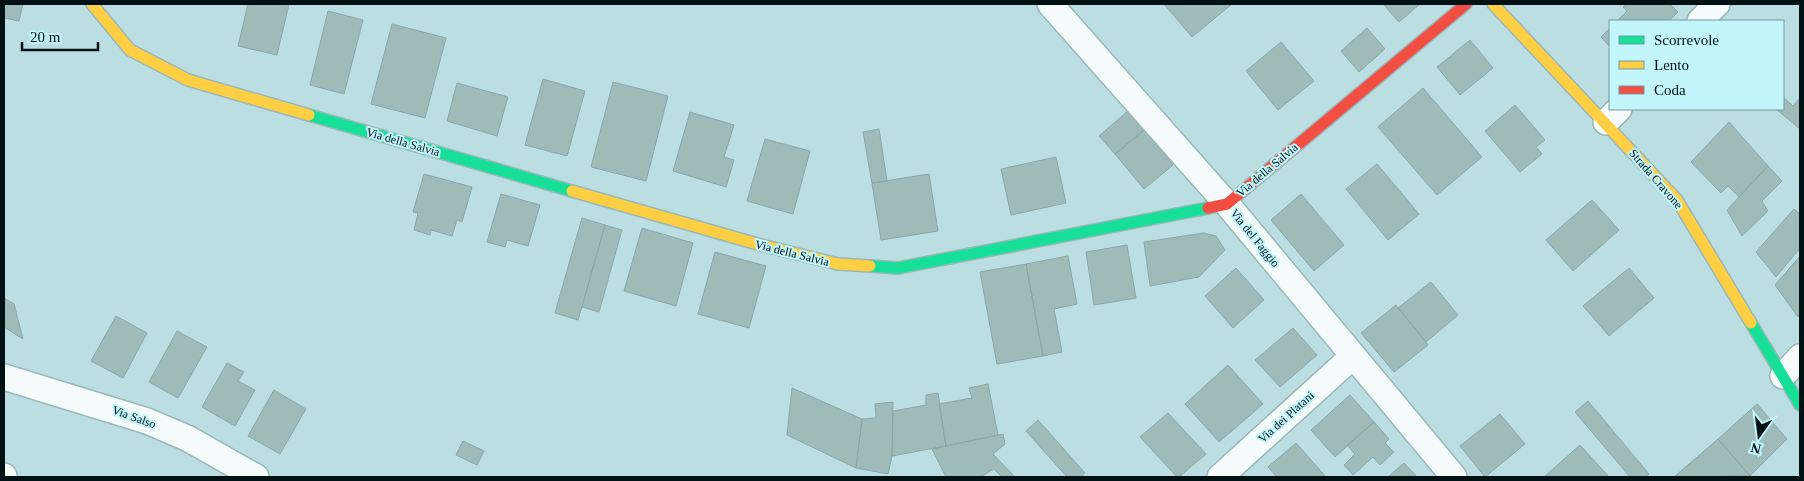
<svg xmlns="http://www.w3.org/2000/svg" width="1804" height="481" font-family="'Times New Roman',serif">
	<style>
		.building { fill: #9ebbba; stroke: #8ba8a7 }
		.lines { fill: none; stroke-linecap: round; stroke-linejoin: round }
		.street-casing { stroke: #9ab7b9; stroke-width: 28 }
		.fast-casing { stroke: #9ab7b9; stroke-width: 14 }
		.slow-casing { stroke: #9ab7b9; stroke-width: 14 }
		.jam-casing { stroke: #9ab7b9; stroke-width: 14 }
		.street { stroke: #f5fafa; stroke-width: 25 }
		.fast { stroke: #16e098; stroke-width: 11 }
		.slow { stroke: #ffcf43; stroke-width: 11 }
		.jam { stroke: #f24e42; stroke-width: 11 }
		.labels { text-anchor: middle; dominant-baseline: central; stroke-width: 4; stroke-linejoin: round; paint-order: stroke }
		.street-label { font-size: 12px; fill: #001113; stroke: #c2f6fc }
	</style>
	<rect width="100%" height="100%" fill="#badee1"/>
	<!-- building -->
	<path class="building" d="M4,4H23L19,21L4,18Z
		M248,4H289L277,55L238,46Z
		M1164,4H1232L1192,37Z
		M1383,4H1420L1399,22Z
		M1626,4H1670L1678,12L1669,21H1617L1627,11L1623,7Z
		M328,11L363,20L344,94L310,85Z
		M392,24L446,38L425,118L371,104Z
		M1367,28L1385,49L1359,72L1341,51Z
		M1610,28V47L1601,37Z
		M1470,40L1493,68L1460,95L1437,67Z
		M1281,42L1314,81L1278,110L1246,71Z
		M543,79L585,91L567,156L525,145Z
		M613,82L668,96L646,181L591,167Z
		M457,83L508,97L497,136L447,121Z
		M1423,88L1482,157L1437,195L1378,127Z
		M1783,97L1793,106L1800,98V129L1776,109H1783Z
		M1515,105L1545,140L1536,147L1542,154L1520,172L1485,131Z
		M1128,111L1144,130L1115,154L1099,136Z
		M690,112L734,125L724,157L734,160L726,187L673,171Z
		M1729,122L1768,166L1739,197L1728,186L1721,193L1691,162Z
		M879,129L887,181L872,183L863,132Z
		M1144,130L1173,165L1144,189L1115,154Z
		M765,139L810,151L793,214L747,201Z
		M1056,157L1066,203L1011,215L1001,169Z
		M1377,164L1419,214L1388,240L1346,189Z
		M1768,166L1782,181L1762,201L1768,211L1742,236L1727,210Z
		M424,174L472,187L462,222L457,220L452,236L431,230L430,235L414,230L418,213L413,212Z
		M929,174L938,231L881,240L872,183Z
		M501,194L540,205L528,246L507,240L505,247L487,242Z
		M1301,194L1344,245L1314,271L1271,220Z
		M1592,200L1619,230L1573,271L1546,240Z
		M1794,209L1800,214V248L1776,277L1756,252Z
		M582,218L605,225L578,320L555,313Z
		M605,225L622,230L599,312L582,307Z
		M642,228L693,243L676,306L624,291Z
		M1204,233L1216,236L1225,250L1199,277L1150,286L1144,242Z
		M1127,245L1136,298L1094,305L1086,252Z
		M715,252L766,266L749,328L698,314Z
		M1068,256L1077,304L1054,309L1062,352L1043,356L1026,264Z
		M1800,256V314L1798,317L1775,285Z
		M1026,264L1043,356L997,364L980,272Z
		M1236,268L1264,300L1233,328L1205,296Z
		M1629,268L1654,298L1609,336L1583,306Z
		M1431,282L1458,315L1426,342L1398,308Z
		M4,298L14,304L23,339L4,327Z
		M1396,305L1428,345L1394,372L1361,333Z
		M116,316L147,333L123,378L91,361Z
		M1293,328L1317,355L1280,387L1255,360Z
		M177,331L207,347L178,398L149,382Z
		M227,363L244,372L238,381L255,390L235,426L202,407Z
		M1228,365L1263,404L1219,442L1185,404Z
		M988,384L998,435L946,446L939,404L972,398L969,388Z
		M792,388L862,419L856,468L787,435Z
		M274,390L306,409L280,454L248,436Z
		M938,393L946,446L892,456L893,411L926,405V395Z
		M1350,395L1374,422L1335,457L1311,430Z
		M1588,401L1649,474L1645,477H1630L1575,412Z
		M893,402L892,456L888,474L856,468L862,419L876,418L875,404Z
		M1757,404L1787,439L1750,476L1718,439Z
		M1168,413L1206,454L1179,477H1177L1140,437Z
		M1500,414L1525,444L1485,477L1460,446Z
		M1038,420L1085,473L1081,477H1067L1026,431Z
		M1374,422L1389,439L1385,443L1394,452L1380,465L1373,457L1353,475L1344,465L1355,454L1347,445Z
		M1003,434L1005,444L993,454L1015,477H1002L994,469L980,477H946L932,449Z
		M1718,439L1750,476L1674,477Z
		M463,441L484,451L477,465L456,455Z
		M1296,443L1326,477H1277L1268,467Z
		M1580,445L1609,477H1544Z
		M1404,463L1417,477H1388Z"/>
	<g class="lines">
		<defs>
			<path id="street" d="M1050,4L1227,204L1454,477
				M1700,21L1717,4
				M1606,122L1619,109
				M1783,376L1800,357
				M4,377L147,421L187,438L256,477
				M4,476V477
				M1220,477L1352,357"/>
			<path id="fast" d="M309,115L572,191
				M870,266L898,268L1208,208
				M1751,323L1800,405"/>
			<path id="slow" d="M92,4L130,50L188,80L309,115
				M1493,4L1677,200L1751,323
				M572,191L761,245L838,264L870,266"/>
			<path id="jam" d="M1208,208L1227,204L1466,4"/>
		</defs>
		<!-- street casing -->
		<use href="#street" class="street-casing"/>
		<!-- fast casing -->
		<use href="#fast" class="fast-casing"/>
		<!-- slow casing -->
		<use href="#slow" class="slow-casing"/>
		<!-- jam casing -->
		<use href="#jam" class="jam-casing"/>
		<!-- street -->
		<use href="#street" class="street"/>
		<!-- fast -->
		<use href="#fast" class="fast"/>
		<!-- slow -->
		<use href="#slow" class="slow"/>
		<!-- jam -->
		<use href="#jam" class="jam"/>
	</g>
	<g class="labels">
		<!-- street labels -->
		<g class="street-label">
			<text transform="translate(403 142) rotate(16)">Via della Salvia</text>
			<text transform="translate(1267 170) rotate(-40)">Via della Salvia</text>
			<text transform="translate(1656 179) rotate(49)">Strada Cravone</text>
			<text transform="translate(1255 238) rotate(51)">Via del Faggio</text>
			<text transform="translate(792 253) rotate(14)">Via della Salvia</text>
			<text transform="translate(134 417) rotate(20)">Via Salso</text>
			<text transform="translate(1286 417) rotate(-42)">Via dei Platani</text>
		</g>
	</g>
	<!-- border -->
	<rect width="1804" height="481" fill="none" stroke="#001113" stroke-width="10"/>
	<!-- legend -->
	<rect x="1609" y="20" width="175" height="90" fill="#c2f6fc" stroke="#749a9f"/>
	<rect x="1619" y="36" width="25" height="8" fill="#16e098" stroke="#749a9f"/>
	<text x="1654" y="45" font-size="15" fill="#001113">Scorrevole</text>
	<rect x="1619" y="61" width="25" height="8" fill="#ffcf43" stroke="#749a9f"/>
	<text x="1654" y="70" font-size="15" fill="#001113">Lento</text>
	<rect x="1619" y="86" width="25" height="8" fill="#f24e42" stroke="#749a9f"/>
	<text x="1654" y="95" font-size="15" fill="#001113">Coda</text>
	<!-- north arrow -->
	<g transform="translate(1759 436) rotate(194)" stroke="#c2f6fc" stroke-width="4" paint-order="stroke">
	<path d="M0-4L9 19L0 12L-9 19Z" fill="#001113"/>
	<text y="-8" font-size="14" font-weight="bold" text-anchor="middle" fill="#001113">N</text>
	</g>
	<!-- scale -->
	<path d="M22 42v8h76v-8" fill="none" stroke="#001113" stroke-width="2.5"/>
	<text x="30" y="42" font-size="15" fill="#001113" stroke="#c2f6fc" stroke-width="4" paint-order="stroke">20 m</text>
</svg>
